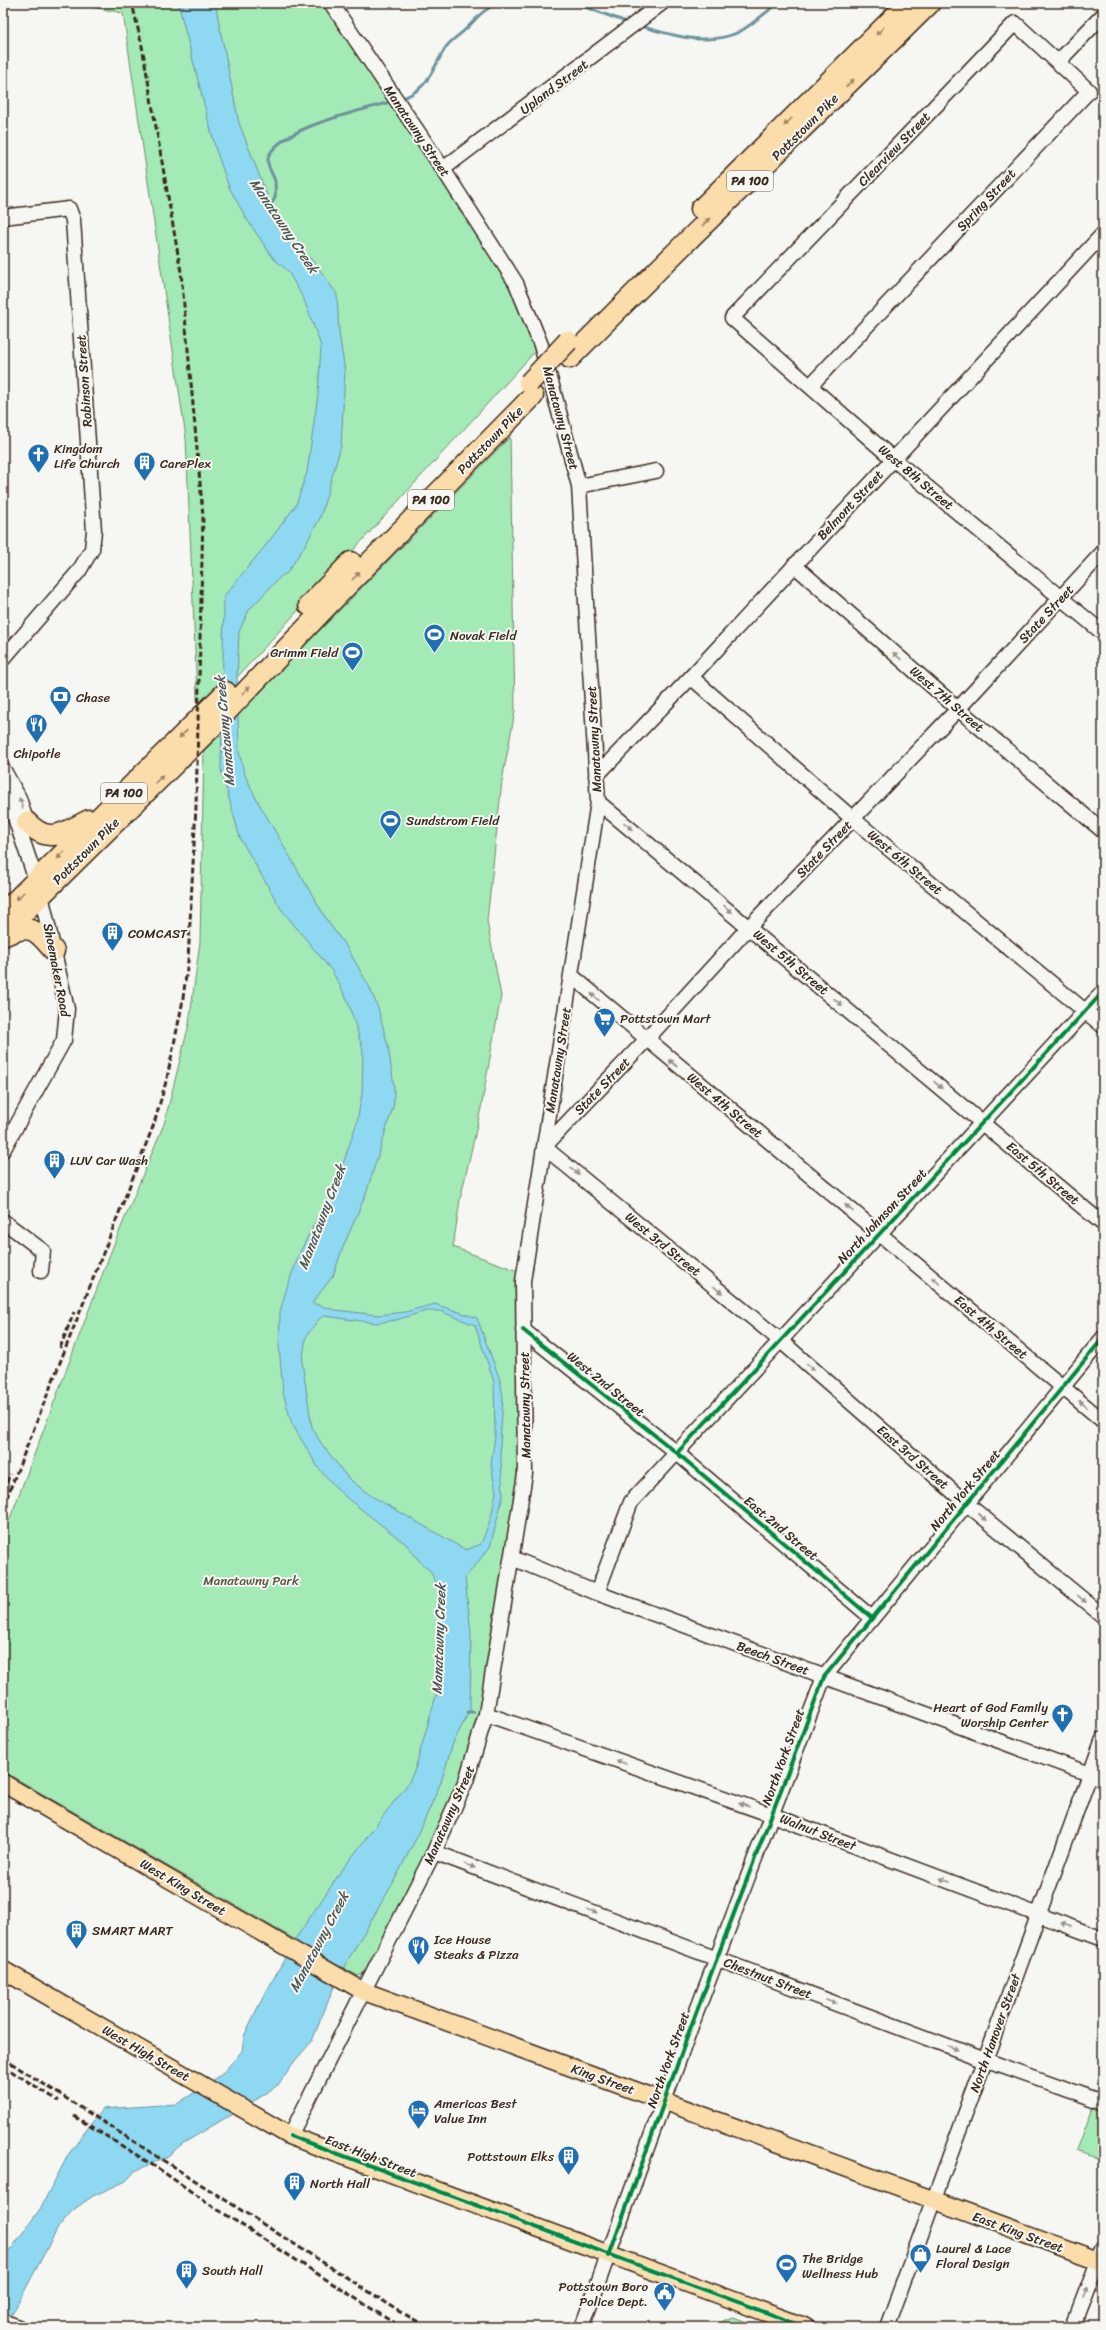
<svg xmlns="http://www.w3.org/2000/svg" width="1106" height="2330" font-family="Sriracha,sans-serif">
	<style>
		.green { fill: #a4eab6; stroke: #708a6a }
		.water { fill: #8fd8f1; stroke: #6d929d; fill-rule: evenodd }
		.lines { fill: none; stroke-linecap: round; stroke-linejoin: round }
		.stream { stroke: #6d929d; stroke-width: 3 }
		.minor-casing { stroke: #3b2a1e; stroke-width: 17 }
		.major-casing { stroke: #3b2a1e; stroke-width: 20 }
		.highway-casing { stroke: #3b2a1e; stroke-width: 23 }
		.minor { stroke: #f6f6f2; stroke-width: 14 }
		.major { stroke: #fbddab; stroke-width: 17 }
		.highway { stroke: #fbddab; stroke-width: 20 }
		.rail { stroke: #3b2a1e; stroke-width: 3; stroke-dasharray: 6 3; stroke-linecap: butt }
		.highway-bridge-casing { stroke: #3b2a1e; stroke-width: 23; stroke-linecap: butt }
		.highway-bridge { stroke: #fbddab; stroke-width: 20 }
		.cycleway-casing { stroke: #f6f6f2; stroke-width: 6 }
		.cycleway { stroke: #00873e; stroke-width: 4 }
		.oneway { fill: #9b8464 }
		.oneway2 { fill: #989088 }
		.labels { text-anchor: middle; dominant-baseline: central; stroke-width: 4; stroke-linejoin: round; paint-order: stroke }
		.shield { fill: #f6f6f2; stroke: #73675e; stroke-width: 1 }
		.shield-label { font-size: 12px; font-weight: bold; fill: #3b2a1e }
		.street-label { font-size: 13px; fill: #3b2a1e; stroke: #f6f6f2 }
		.poi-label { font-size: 13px; fill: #3b2a1e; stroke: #f6f6f2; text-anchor: start }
		.park-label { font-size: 13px; fill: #555a44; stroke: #f6f6f2 }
		.water-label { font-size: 14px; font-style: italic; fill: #505653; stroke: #f6f6f2 }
	</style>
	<rect width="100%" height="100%" fill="#f6f6f2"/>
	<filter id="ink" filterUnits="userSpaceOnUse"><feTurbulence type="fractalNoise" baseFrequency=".025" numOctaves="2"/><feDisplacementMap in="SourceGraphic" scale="8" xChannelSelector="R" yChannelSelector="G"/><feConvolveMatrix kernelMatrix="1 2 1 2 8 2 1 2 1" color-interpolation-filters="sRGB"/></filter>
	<g filter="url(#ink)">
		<!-- green -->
		<path class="green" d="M70,3H332L443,169L541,345L198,720L186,438L123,13Z
			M510,437L515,711L502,781L487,921L501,996L481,1108L460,1200L453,1247L518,1271L520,1458L516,1500L479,1714L470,1752L451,1803L366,1972L358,1976L3,1771V1537L112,1249L164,1124L189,1024L200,942L204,748Z
			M1093,2108L1103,2112L1102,2161L1077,2151Z
			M733,2317L763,2327H718L719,2323Z"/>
		<!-- water -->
		<path class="water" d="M178,3H215L239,123L269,200L287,236L314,262L337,294L339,332L345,372L341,446L320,518L304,547L287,573L280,577L249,610L239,632L237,677L239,751L244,773L257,800L328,922L348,949L370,988L378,1008L388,1046L394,1086V1104L366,1194L343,1247L333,1276L312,1303L335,1310L378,1315L405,1312L435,1304L477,1318L500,1380L503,1397L500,1444L503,1496L490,1547L465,1578L471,1633L470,1710L453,1743L441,1782L420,1831L393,1883L338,1977L312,2041L294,2062L278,2085L259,2098L182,2144L168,2156L135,2171L126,2181L93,2196L73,2210L59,2226L8,2322L3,2327V2260L40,2209L68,2155L102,2109L177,2104L221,2075L242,2051L244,2036L259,2005L296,1938L342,1870L409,1782L415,1769L437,1692L439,1628L443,1609L441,1592L430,1571L421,1563L407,1545L343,1495L319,1469L292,1424L283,1393L279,1346L280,1312L287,1287L300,1252L339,1176L357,1122L362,1094L363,1050L348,1001L332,971L281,909L240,838L221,770L224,596L270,540L296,505L307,472L318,394L321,346L304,300L288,271L273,258L246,218L229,187L216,150ZM426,1311H440L475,1325L494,1382L495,1436L491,1464L496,1492L491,1518L481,1544L466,1550L370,1495L348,1478L321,1443L312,1427L302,1362L306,1337L318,1320L324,1316L376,1323L396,1320Z"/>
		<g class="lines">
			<!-- stream -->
			<path class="stream" d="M574,3L629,23
				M640,26C672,35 707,47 739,32C752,25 766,12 778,3
				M400,99C429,90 432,69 446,47C451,40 461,34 467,28C479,16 481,11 498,3
				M270,207C271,203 274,201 275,197C276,193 275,185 275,181C273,174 265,164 269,155C286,125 362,111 393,101
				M467,1712H474"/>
			<defs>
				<path id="minor" d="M1059,61L1103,15
					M443,169L662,3
					M3,217L69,209L73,220L94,531L92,549L79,571L3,659
					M811,385L1089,91L1015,23L732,318L892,458L1103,633
					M579,486L656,471
					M794,565L958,709L1103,831
					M691,677L853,819L1103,1026
					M3,769L19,798L29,830
					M596,776L691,677L1103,234
					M3,790L10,803L41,895L67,1009L64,1040L3,1150
					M598,802L1103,1224
					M572,976L1103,1421
					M544,1147L646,1040L749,927L958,709L1103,552
					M544,1147L781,1341L967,1504L1103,1616
					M3,1221L43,1251L41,1271
					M523,1330L677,1453L872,1618
					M512,1558L597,1593L1103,1779
					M597,1593L631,1502L1103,992
					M486,1714L772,1815L1103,1939
					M434,1852L985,2060L1103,2102
					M290,2136L434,1852L466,1781L486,1714L525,1474L523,1281L598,802L579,486L541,345L516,283L443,169L331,3
					M3,2321L18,2327
					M582,2327L690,2029L824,1677L1103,1338
					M887,2327L1103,1739
					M1073,2327L1103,2248"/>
				<path id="major" d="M3,1783L363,1991L1103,2262
					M3,1970L290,2136L805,2327"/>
				<path id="highway" d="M701,209L908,3
					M570,358C688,238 810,122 930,3
					M309,605L351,562
					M27,822C49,846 64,832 89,820
					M3,913L226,692
					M3,933L210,729L329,604L533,396
					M3,936C31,923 36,929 54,951"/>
			</defs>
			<!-- minor casing -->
			<use href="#minor" class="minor-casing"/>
			<!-- major casing -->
			<use href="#major" class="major-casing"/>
			<!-- highway casing -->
			<use href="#highway" class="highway-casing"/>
			<!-- minor -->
			<use href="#minor" class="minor"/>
			<!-- major -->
			<use href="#major" class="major"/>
			<!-- highway -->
			<use href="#highway" class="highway"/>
			<!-- rail -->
			<path class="rail" d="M60,1348L74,1312
				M3,1491L10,1474
				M3,1507L154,1124L167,1078L182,1005L188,961L196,806L203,516L181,272L142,46L132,3
				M3,2058L396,2309L427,2327
				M3,2066L59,2101
				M74,2116L159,2169L206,2202L400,2327"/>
			<defs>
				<path id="highway-bridge" d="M529,383L568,341"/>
			</defs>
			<!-- highway-bridge casing -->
			<use href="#highway-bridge" class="highway-bridge-casing"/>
			<!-- highway-bridge -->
			<use href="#highway-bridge" class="highway-bridge"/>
			<defs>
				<path id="cycleway" d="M523,1330L677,1453L872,1618
					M677,1453L1103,992
					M290,2136L805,2327
					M609,2256L690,2029L824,1677L1103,1338"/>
			</defs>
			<!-- cycleway casing -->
			<use href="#cycleway" class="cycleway-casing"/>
			<!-- cycleway -->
			<use href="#cycleway" class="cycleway"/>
		</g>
		<!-- one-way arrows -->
		<defs><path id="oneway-solid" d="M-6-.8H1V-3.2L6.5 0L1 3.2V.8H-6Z"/></defs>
		<g class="oneway">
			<use href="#oneway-solid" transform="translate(880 31) rotate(135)"/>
			<use href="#oneway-solid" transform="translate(850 83) rotate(-45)"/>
			<use href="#oneway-solid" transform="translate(788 122) rotate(135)"/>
			<use href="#oneway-solid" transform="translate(706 222) rotate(-44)"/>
			<use href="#oneway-solid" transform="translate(356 576) rotate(-46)"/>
			<use href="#oneway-solid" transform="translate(246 690) rotate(-46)"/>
			<use href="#oneway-solid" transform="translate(183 734) rotate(135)"/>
			<use href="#oneway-solid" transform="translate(159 779) rotate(-45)"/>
			<use href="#oneway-solid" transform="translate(61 855) rotate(135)"/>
			<use href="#oneway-solid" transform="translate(20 896) rotate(135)"/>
		</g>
		<g class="oneway2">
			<use href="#oneway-solid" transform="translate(897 656) rotate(-139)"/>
			<use href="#oneway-solid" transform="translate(21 803) rotate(-109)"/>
			<use href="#oneway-solid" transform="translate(628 826) rotate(40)"/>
			<use href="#oneway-solid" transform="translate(728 909) rotate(40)"/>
			<use href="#oneway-solid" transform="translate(595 997) rotate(-139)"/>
			<use href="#oneway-solid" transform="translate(838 1002) rotate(40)"/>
			<use href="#oneway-solid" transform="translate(673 1063) rotate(-140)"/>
			<use href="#oneway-solid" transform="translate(938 1085) rotate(40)"/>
			<use href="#oneway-solid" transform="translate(575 1171) rotate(39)"/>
			<use href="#oneway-solid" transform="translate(849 1208) rotate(-140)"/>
			<use href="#oneway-solid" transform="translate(936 1281) rotate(-140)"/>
			<use href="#oneway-solid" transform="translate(718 1290) rotate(39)"/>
			<use href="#oneway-solid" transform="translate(810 1367) rotate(41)"/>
			<use href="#oneway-solid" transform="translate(1083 1404) rotate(-139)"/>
			<use href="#oneway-solid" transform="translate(982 1517) rotate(40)"/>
			<use href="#oneway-solid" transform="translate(1082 1599) rotate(39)"/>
			<use href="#oneway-solid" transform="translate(621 1762) rotate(-161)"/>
			<use href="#oneway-solid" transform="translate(744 1805) rotate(-161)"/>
			<use href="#oneway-solid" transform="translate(470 1866) rotate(20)"/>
			<use href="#oneway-solid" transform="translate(945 1880) rotate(-159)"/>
			<use href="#oneway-solid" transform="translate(592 1911) rotate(20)"/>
			<use href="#oneway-solid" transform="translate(1066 1925) rotate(-160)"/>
			<use href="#oneway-solid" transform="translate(831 2002) rotate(21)"/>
			<use href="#oneway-solid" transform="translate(953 2048) rotate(21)"/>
			<use href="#oneway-solid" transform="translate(1085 2294) rotate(-69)"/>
		</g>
	</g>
	<!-- icons -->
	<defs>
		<symbol id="church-pin" viewBox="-11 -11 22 30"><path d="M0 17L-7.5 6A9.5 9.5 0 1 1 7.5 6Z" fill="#1f6fb2" stroke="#f6f6f2"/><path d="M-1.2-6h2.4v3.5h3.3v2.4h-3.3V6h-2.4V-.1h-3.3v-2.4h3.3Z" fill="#fff"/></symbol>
		<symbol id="building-pin" viewBox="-11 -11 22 30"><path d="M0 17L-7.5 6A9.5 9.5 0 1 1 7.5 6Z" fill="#1f6fb2" stroke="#f6f6f2"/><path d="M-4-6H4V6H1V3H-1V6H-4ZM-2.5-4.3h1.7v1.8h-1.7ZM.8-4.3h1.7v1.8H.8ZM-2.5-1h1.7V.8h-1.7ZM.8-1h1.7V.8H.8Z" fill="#fff"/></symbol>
		<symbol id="stadium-pin" viewBox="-11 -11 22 30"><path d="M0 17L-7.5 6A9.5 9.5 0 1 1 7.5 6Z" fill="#1f6fb2" stroke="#f6f6f2"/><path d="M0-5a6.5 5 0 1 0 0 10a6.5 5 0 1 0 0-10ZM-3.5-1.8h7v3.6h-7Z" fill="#fff"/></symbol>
		<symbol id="bank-pin" viewBox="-11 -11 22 30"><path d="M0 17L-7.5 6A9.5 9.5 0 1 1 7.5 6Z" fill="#1f6fb2" stroke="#f6f6f2"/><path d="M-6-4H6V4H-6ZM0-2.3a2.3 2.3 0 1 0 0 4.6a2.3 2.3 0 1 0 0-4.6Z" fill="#fff"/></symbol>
		<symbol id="restaurant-pin" viewBox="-11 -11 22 30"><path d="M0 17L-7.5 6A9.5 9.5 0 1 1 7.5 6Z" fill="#1f6fb2" stroke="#f6f6f2"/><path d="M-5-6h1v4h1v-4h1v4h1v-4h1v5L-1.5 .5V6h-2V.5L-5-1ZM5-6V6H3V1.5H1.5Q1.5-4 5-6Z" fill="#fff"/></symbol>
		<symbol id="supermarket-pin" viewBox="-11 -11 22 30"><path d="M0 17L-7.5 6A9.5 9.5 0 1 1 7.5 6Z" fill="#1f6fb2" stroke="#f6f6f2"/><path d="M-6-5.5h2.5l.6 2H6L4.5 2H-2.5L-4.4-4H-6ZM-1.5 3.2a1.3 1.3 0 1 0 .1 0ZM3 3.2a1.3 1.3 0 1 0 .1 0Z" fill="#fff"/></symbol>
		<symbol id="hotel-pin" viewBox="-11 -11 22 30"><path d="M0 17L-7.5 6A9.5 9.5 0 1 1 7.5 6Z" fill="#1f6fb2" stroke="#f6f6f2"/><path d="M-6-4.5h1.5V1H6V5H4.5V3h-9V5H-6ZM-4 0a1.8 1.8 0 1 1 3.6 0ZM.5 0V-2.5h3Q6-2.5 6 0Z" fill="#fff"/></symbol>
		<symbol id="shop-pin" viewBox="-11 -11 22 30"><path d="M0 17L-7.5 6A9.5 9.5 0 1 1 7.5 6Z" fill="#1f6fb2" stroke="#f6f6f2"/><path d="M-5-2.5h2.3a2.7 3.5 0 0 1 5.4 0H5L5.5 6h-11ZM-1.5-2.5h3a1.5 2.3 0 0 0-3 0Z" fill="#fff"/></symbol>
		<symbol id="civic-pin" viewBox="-11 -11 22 30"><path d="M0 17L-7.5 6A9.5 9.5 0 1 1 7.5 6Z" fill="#1f6fb2" stroke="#f6f6f2"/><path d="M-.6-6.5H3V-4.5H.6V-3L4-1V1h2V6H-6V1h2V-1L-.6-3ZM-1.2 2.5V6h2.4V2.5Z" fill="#fff"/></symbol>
	</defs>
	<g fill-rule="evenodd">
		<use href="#church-pin" x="26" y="442" width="25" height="34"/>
		<use href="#building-pin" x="132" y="450" width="25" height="34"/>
		<use href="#stadium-pin" x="422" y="622" width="25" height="34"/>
		<use href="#stadium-pin" x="340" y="640" width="25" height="34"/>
		<use href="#bank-pin" x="48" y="684" width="25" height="34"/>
		<use href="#restaurant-pin" x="24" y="712" width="25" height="34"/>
		<use href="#stadium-pin" x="378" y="808" width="25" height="34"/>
		<use href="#building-pin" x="100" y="920" width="25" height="34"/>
		<use href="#supermarket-pin" x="592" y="1006" width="25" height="34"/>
		<use href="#building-pin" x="42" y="1148" width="25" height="34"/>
		<use href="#church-pin" x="1050" y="1702" width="25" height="34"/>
		<use href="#building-pin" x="64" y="1918" width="25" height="34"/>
		<use href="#restaurant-pin" x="406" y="1934" width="25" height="34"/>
		<use href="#hotel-pin" x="406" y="2098" width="25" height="34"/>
		<use href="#building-pin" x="556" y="2144" width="25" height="34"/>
		<use href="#building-pin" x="282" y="2170" width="25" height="34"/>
		<use href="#shop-pin" x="908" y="2242" width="25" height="34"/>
		<use href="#stadium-pin" x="774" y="2252" width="25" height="34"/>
		<use href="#building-pin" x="174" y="2258" width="25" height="34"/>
		<use href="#civic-pin" x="652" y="2280" width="25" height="34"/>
	</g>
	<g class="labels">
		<!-- shield labels -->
		<g class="shield">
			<rect x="727" y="171" width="46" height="20" rx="3"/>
			<rect x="408" y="490" width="46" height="20" rx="3"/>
			<rect x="101" y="783" width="46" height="20" rx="3"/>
		</g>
		<g class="shield-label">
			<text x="750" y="181">PA 100</text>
			<text x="431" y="500">PA 100</text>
			<text x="124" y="793">PA 100</text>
		</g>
		<!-- street labels -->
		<g class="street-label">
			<text transform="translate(554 87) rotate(-37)">Upland Street</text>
			<text transform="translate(805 127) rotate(-45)">Pottstown Pike</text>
			<text transform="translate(417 131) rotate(56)">Manatawny Street</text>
			<text transform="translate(894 149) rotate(-46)">Clearview Street</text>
			<text transform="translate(986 200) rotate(-47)">Spring Street</text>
			<text transform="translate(84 381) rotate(-94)">Robinson Street</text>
			<text transform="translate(561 418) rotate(75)">Manatawny Street</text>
			<text transform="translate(490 440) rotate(-46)">Pottstown Pike</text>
			<text transform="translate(916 477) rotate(40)">West 8th Street</text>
			<text transform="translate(850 505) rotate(-47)">Belmont Street</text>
			<text transform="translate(1046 614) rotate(-47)">State Street</text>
			<text transform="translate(947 699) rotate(41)">West 7th Street</text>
			<text transform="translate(594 739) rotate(-93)">Manatawny Street</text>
			<text transform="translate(824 849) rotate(-46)">State Street</text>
			<text transform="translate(86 851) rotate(-45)">Pottstown Pike</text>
			<text transform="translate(905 862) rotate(40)">West 6th Street</text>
			<text transform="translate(791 962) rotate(40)">West 5th Street</text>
			<text transform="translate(57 970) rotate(79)">Shoemaker Road</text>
			<text transform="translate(558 1060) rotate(-81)">Manatawny Street</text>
			<text transform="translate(602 1086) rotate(-46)">State Street</text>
			<text transform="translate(725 1105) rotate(40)">West 4th Street</text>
			<text transform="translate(1043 1173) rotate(40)">East 5th Street</text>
			<text transform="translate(882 1216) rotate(-47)">North Johnson Street</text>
			<text transform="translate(663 1244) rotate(39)">West 3rd Street</text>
			<text transform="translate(991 1327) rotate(40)">East 4th Street</text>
			<text transform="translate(606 1384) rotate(39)">West 2nd Street</text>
			<text transform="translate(525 1405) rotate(-91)">Manatawny Street</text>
			<text transform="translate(913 1457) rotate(41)">East 3rd Street</text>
			<text transform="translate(965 1490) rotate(-50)">North York Street</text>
			<text transform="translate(781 1528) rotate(40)">East 2nd Street</text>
			<text transform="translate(773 1658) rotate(20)">Beech Street</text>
			<text transform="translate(783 1757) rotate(-70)">North York Street</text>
			<text transform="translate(449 1815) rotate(-66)">Manatawny Street</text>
			<text transform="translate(818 1832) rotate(21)">Walnut Street</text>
			<text transform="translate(183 1887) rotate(31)">West King Street</text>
			<text transform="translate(768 1978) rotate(21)">Chestnut Street</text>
			<text transform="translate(995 2033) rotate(-70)">North Hanover Street</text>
			<text transform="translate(146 2053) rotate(30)">West High Street</text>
			<text transform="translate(668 2060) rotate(-70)">North York Street</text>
			<text transform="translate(603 2079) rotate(20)">King Street</text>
			<text transform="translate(371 2156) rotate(21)">East High Street</text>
			<text transform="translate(1018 2232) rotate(20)">East King Street</text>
		</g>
		<!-- poi labels -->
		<g class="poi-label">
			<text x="54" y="448">Kingdom<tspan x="54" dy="15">Life Church</tspan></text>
			<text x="160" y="463">CarePlex</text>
			<text x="450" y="635">Novak Field</text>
			<text x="338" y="652" text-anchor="end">Grimm Field</text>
			<text x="76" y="697">Chase</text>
			<text x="37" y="753" text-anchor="middle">Chipotle</text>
			<text x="406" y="820">Sundstrom Field</text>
			<text x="128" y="933">COMCAST</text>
			<text x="620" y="1018">Pottstown Mart</text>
			<text x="70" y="1160">LUV Car Wash</text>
			<text x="1048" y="1707" text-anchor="end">Heart of God Family<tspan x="1048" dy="15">Worship Center</tspan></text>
			<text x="92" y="1930">SMART MART</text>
			<text x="434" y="1939">Ice House<tspan x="434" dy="15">Steaks &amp; Pizza</tspan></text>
			<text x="434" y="2103">Americas Best<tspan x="434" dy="15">Value Inn</tspan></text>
			<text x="554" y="2156" text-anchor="end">Pottstown Elks</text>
			<text x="310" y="2183">North Hall</text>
			<text x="936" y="2248">Laurel &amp; Lace<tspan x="936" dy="15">Floral Design</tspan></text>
			<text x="802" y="2258">The Bridge<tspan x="802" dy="15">Wellness Hub</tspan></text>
			<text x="202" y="2270">South Hall</text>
			<text x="648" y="2286" text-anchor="end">Pottstown Boro<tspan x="648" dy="15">Police Dept.</tspan></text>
		</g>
		<!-- park labels -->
		<g class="park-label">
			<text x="251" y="1580">Manatawny Park</text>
		</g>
		<!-- water labels -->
		<g class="water-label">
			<text transform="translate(284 226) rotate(56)">Manatawny Creek</text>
			<text transform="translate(225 731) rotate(-95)">Manatawny Creek</text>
			<text transform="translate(322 1217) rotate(-69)">Manatawny Creek</text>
			<text transform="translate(439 1639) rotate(-88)">Manatawny Creek</text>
			<text transform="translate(319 1942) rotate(-62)">Manatawny Creek</text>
		</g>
	</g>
	<!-- margin -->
	<rect width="1106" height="2330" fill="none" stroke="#f6f6f2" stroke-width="16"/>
	<rect x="8" y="8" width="1090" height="2314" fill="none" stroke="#3b2a1e" stroke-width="1.5" filter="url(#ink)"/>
</svg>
